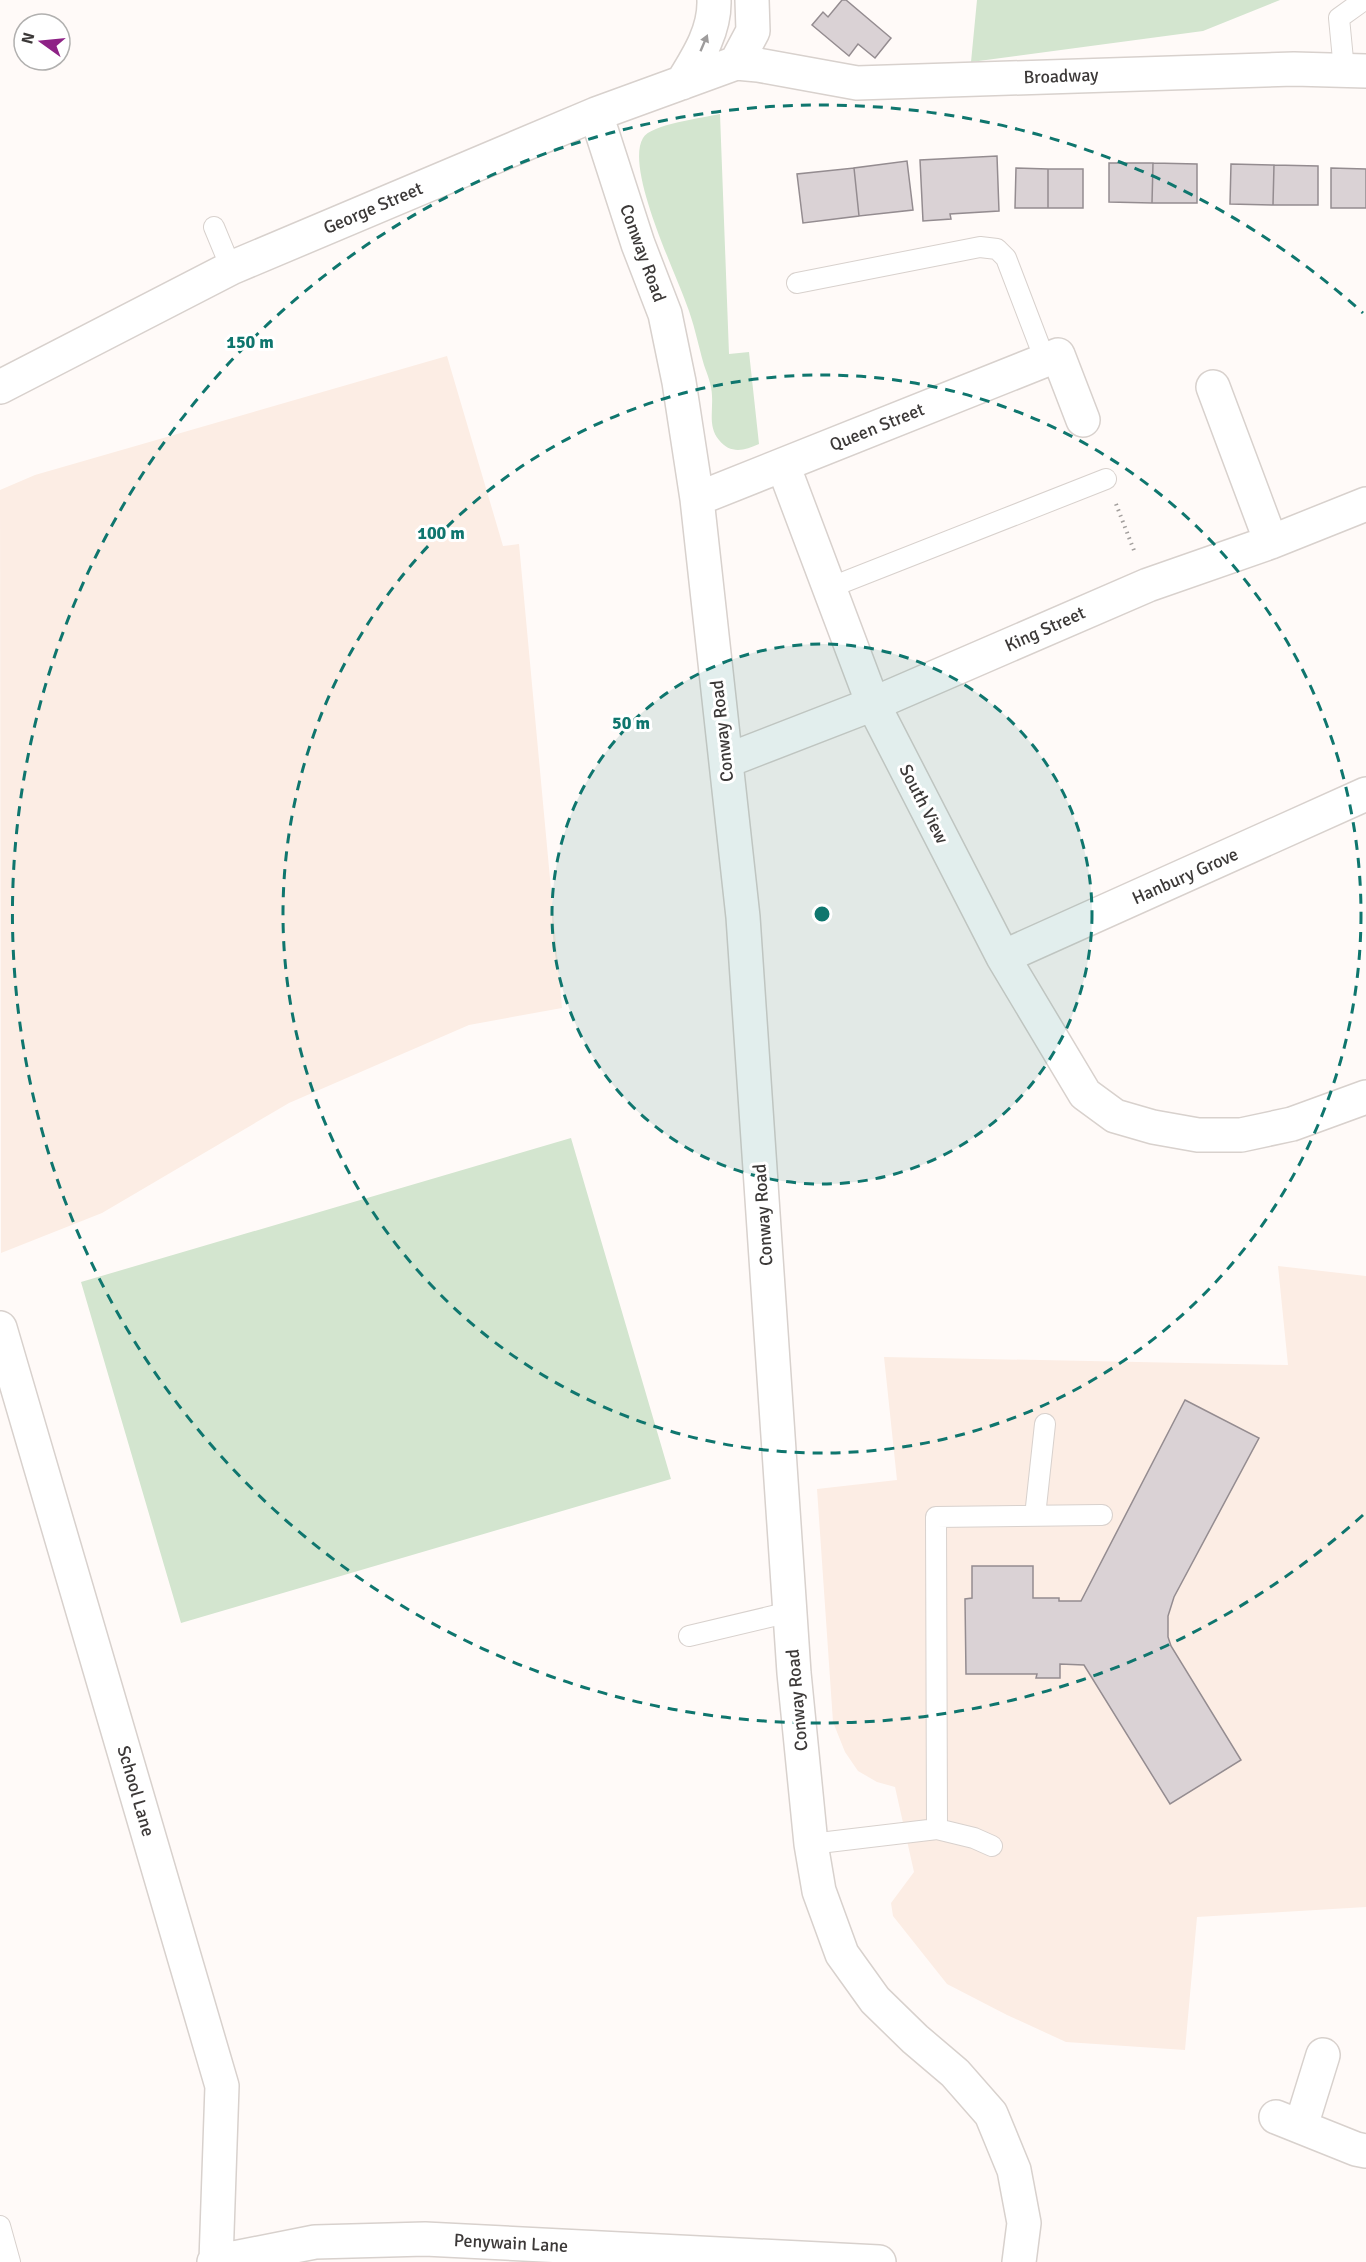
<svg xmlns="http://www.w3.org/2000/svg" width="1366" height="2262" font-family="Signika,sans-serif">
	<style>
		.built { fill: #fcede4 }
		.green { fill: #d3e5cf }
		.building { fill: #dad2d5; stroke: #948c90; stroke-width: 1.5 }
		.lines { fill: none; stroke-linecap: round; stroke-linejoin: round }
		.service-casing { stroke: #d8d1cd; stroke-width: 22 }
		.minor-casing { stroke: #d8d1cd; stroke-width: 36 }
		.path { stroke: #a39f9d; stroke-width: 4; stroke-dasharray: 1.5 4.5; stroke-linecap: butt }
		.service { stroke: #fff; stroke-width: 20 }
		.minor { stroke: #fff; stroke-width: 33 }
		.oneway { fill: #9e9c9c }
		.ring { fill: none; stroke: #0f766e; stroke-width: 3; stroke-dasharray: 10 8 }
		.labels { text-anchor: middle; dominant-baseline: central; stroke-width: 6; stroke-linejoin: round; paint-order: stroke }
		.street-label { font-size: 18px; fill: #3c3938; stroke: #fff }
		.centre { fill: #0f766e; stroke: #fff; stroke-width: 3 }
		.ring-label { font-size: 18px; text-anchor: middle; font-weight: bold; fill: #0f766e; stroke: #fff; stroke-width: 6; stroke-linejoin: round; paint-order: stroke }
	</style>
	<rect width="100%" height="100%" fill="#fffaf8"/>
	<!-- built -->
	<path class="built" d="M447,356L503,546L519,544L562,1008L469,1025L289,1103L102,1213L1,1253L0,490L35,475Z
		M1278,1266L1366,1276V1907L1197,1917L1185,2050L1066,2042L1007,2015L947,1984L893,1916L891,1903L914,1872L895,1787L877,1782L858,1771L845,1752L833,1722L817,1489L897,1480L884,1357L1288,1365Z"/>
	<!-- green -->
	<path class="green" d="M977,0H1280L1203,31L971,62Z
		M720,114L729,354L749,352L759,444C744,451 730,454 719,440C708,427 713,411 712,396C712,385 707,374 704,365C698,344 694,323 686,303C674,269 625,168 643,138C651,124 703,118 720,114Z
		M571,1138L671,1479L181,1623L81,1282Z"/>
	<!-- building -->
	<path class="building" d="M842,0H846L891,38L875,58L858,44L849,56L812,25L823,12L828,17Z
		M997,156L999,211L950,214L951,219L923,221L920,160Z
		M907,161L913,210L859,216L854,168Z
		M1109,163H1153L1152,203L1109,202Z
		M1153,163L1197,164V203H1152Z
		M1231,164L1274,165L1273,205L1230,204Z
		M1274,165L1318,166V205H1273Z
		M854,168L859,216L803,223L797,174Z
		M1016,168L1048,169V208H1015Z
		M1331,168L1366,169V208H1331Z
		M1048,169H1083V208H1048Z
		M1185,1400L1259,1438L1174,1597L1168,1616V1637L1171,1646L1241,1760L1170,1804L1084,1665L1060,1664V1678H1036L1037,1674H966L965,1599L972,1598V1566H1033V1598H1059V1601H1081Z"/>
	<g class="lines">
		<defs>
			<path id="service" d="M1344,70L1339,18L1364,0
				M214,227L231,268
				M797,283L980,247L997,249L1006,258L1045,360
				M829,588L1106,479
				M1035,1516L1045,1424
				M689,1636L790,1612
				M937,1829L936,1517L1102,1515
				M811,1844L937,1829L974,1838L992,1846
				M0,2226L10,2262"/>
			<path id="minor" d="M736,63L753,31L752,0
				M682,83C698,57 715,31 714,0
				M596,114L638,244L665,314L679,382L697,499L743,917L794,1673L811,1844L819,1891L842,1954L875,2000L915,2039L955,2073L991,2114L1014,2170L1024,2223L1019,2262
				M0,387L231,268L596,114L736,63L758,65L857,83L1294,69L1366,71
				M1213,387L1271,542
				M783,465L873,704L1003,957L1085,1094L1115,1116L1153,1127L1198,1135H1241L1292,1124L1366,1097
				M697,499L1058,355L1083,420
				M726,761L873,704L1148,585L1271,542L1366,504
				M1003,957L1366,794
				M0,1328L222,2086L216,2261
				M1276,2117L1356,2149L1366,2151
				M1301,2126L1323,2055
				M214,2262L315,2242L425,2239L879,2262"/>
		</defs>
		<!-- service casing -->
		<use href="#service" class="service-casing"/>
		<!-- minor casing -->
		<use href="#minor" class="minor-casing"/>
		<!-- path -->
		<path class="path" d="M1116,504L1135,553"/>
		<!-- service -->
		<use href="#service" class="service"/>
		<!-- minor -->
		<use href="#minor" class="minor"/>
	</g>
	<!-- one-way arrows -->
	<defs><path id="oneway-solid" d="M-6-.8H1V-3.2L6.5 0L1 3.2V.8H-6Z" transform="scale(1.5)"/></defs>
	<use class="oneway" href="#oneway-solid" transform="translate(704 43) rotate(-67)"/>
	<!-- distance rings -->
	<circle cx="822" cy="914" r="270" fill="#0f766e" fill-opacity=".12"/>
	<g class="ring">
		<circle cx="822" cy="914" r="270"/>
		<circle cx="822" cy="914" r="539"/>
		<path d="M1363 1515A809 809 0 1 1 1363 313"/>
	</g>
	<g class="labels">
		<!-- street labels -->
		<g class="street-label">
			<text transform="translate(1061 76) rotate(-2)">Broadway</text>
			<text transform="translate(373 208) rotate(-23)">George Street</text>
			<text transform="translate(643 253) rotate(70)">Conway Road</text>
			<text transform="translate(877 427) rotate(-22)">Queen Street</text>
			<text transform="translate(1045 629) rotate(-24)">King Street</text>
			<text transform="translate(722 731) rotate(-96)">Conway Road</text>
			<text transform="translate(924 804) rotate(63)">South View</text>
			<text transform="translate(1185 876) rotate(-24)">Hanbury Grove</text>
			<text transform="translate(763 1215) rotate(-94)">Conway Road</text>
			<text transform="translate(797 1700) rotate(-95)">Conway Road</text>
			<text transform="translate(136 1791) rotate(74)">School Lane</text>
			<text transform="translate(511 2243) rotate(3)">Penywain Lane</text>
		</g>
	</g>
	<circle cx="822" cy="914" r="9" class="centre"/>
	<g class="ring-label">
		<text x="250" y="348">150 m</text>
		<text x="441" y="539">100 m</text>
		<text x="631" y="729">50 m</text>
	</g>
	<!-- north arrow -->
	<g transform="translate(42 42) rotate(285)"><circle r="28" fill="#ffffff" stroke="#b1b0af" stroke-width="1.5"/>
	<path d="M0-4.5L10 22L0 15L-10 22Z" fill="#8e2286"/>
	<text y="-9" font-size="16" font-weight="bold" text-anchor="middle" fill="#3c3938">N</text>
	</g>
</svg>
